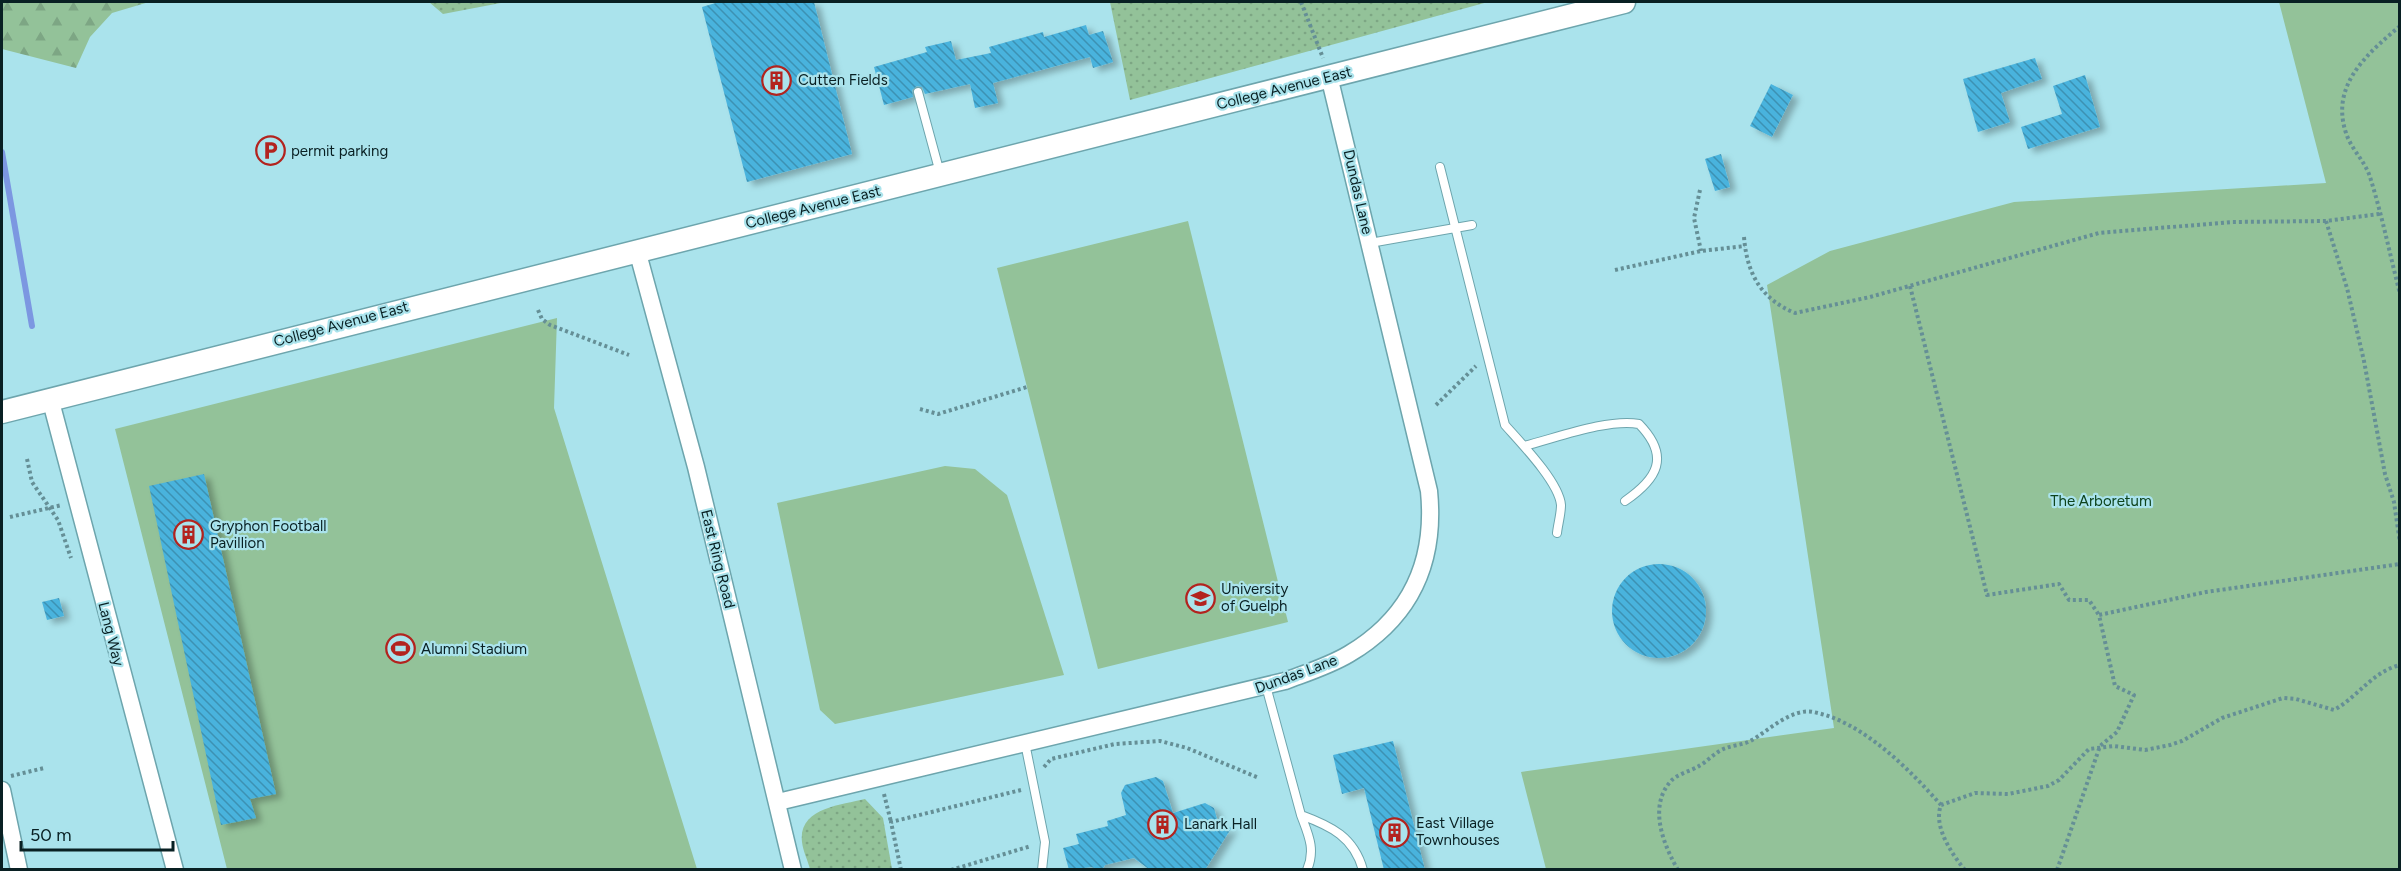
<svg xmlns="http://www.w3.org/2000/svg" width="2401" height="871" font-family="Figtree,sans-serif">
	<style>
		.grass { fill: url(#grass-dots) }
		.forest { fill: url(#forest-firs) }
		.park { fill: #93c299 }
		.lines { fill: none; stroke-linecap: round; stroke-linejoin: round }
		.stream { stroke: #7c97e1; stroke-width: 6 }
		.building { fill: url(#building-back-hatch); filter: url(#shadow) }
		.lane-casing { stroke: #6da5ad; stroke-width: 10 }
		.street-casing { stroke: #6da5ad; stroke-width: 19 }
		.secondary-casing { stroke: #6da5ad; stroke-width: 25 }
		.path { stroke: #658f96; stroke-width: 4; stroke-dasharray: 3 3; stroke-linecap: butt }
		.lane { stroke: #fff; stroke-width: 8 }
		.street { stroke: #fff; stroke-width: 16 }
		.secondary { stroke: #fff; stroke-width: 22 }
		.labels { text-anchor: middle; dominant-baseline: central; stroke-width: 4.5; stroke-linejoin: round; paint-order: stroke }
		.poi-label { font-size: 15px; fill: #092023; stroke: #aae3ec; text-anchor: start }
		.street-label { font-size: 15px; fill: #092023; stroke: #aae3ec }
		.park-label { font-size: 15px; fill: #0e431c; stroke: #aae3ec }
	</style>
	<defs>
		<pattern id="grass-dots" width="8" height="8" patternUnits="userSpaceOnUse" patternTransform="scale(1.5)"><rect width="8" height="8" fill="#93c299"/><path d="M2 2h.1M6 6h.1" fill="none" stroke="#7da684" stroke-width="1.8" stroke-linecap="round"/></pattern>
		<pattern id="forest-firs" width="22" height="20" patternUnits="userSpaceOnUse" patternTransform="scale(1.5)"><rect width="22" height="20" fill="#93c299"/><path d="M5 1l3.5 6h-7zM16 11l3.5 6h-7z" fill="#7da684"/></pattern>
		<pattern id="building-back-hatch" width="6" height="6" patternUnits="userSpaceOnUse" patternTransform="scale(1.5)"><rect width="6" height="6" fill="#4ab3dd"/><path d="M-1 5l2 2M0 0l6 6M5-1l2 2" fill="none" stroke="#3c91b3"/></pattern>
		<filter id="shadow"><feDropShadow dx="6" dy="4" stdDeviation="3" flood-color="#0004"/></filter>
	</defs>
	<rect width="100%" height="100%" fill="#aae3ec"/>
	<!-- grass -->
	<path class="grass" d="M429,2H506L443,14Z
		M1110,2H1488L1130,100Z
		M865,799L883,818L892,869H810C808,861 803,851 802,842C798,808 841,805 865,799Z"/>
	<!-- forest -->
	<path class="forest" d="M2,2H149L112,13L90,37L76,68L2,49Z"/>
	<!-- park -->
	<path class="park" d="M2279,2H2399V869H1546L1521,772L1834,728L1767,285L1830,251L2014,202L2326,183Z
		M1188,221L1288,622L1098,669L997,268Z
		M557,318L554,408L697,869H227L115,429Z
		M945,466L975,469L1007,495L1064,675L835,724L820,710L777,503Z"/>
	<g class="lines">
		<!-- stream -->
		<path class="stream" d="M2,152L32,326"/>
	</g>
	<!-- building -->
	<path class="building" d="M719,2H814L852,154L747,182L702,7Z
		M1086,25L1089,35L1103,31L1113,62L1093,68L1090,57L993,83L998,103L975,108L970,84L925,94L922,87L917,86L912,90L913,97L884,105L874,67L927,52L925,47L951,41L956,60L991,53L989,47L1043,32L1044,37Z
		M2035,58L2042,79L2001,93L2010,122L1978,132L1963,79Z
		M2085,75L2100,127L2028,149L2021,127L2062,114L2053,86Z
		M1771,84L1793,95L1772,137L1750,126Z
		M1721,154L1730,187L1715,191L1705,159Z
		M204,474L276,794L250,799L256,818L221,825L149,486Z
		M1612 611a47 47 0 1 1 94 0a47 47 0 1 1-94 0Z
		M59,598L64,616L47,620L42,602Z
		M1393,741L1425,870H1384L1364,788L1342,794L1333,755Z
		M1156,777L1163,781L1173,813L1205,803L1214,808L1220,830L1232,827L1205,870H1150L1134,858L1105,865L1102,870L1091,867L1069,870L1063,848L1079,844L1076,834L1108,826L1107,821L1126,815L1121,793L1125,785Z"/>
	<g class="lines">
		<defs>
			<path id="lane" d="M918,92L940,173
				M1440,167L1505,425C1520,442 1559,482 1561,505C1561,514 1558,524 1557,533
				M1370,243L1472,225
				M1524,446C1556,438 1609,418 1639,424C1671,457 1657,479 1625,501
				M1266,686L1301,815C1331,826 1354,837 1363,870
				M1025,743L1045,842L1042,870
				M1301,815C1308,834 1316,849 1307,870"/>
			<path id="street" d="M637,250L696,467L793,870
				M50,398L175,870
				M2,790L19,870
				M778,802L1285,681C1306,673 1329,666 1349,654C1411,617 1436,562 1429,491L1329,76"/>
			<path id="secondary" d="M2,412L1624,2"/>
		</defs>
		<!-- lane casing -->
		<use href="#lane" class="lane-casing"/>
		<!-- street casing -->
		<use href="#street" class="street-casing"/>
		<!-- secondary casing -->
		<use href="#secondary" class="secondary-casing"/>
		<!-- path -->
		<path class="path" d="M1301,2L1323,58
			M2400,26C2367,54 2330,85 2346,133C2351,149 2365,161 2370,177C2382,215 2390,255 2400,294
			M1700,190L1694,218L1701,251
			M2326,221L2347,288L2364,361L2385,474L2394,502L2400,543
			M1744,237C1747,274 1761,299 1795,313L1870,297L2099,233L2232,222L2326,221L2379,214
			M1615,270L1701,251L1745,246
			M1910,286L1987,595L2059,584L2069,600H2089L2099,615
			M538,310L542,319L550,325L629,355
			M1436,405L1476,366
			M920,409L938,414L1027,387
			M27,459L32,482L58,520L71,558
			M10,517L62,505
			M1044,767L1051,759L1115,744L1160,741L1187,748L1259,778
			M11,776L44,768
			M884,794L891,822
			M901,870L891,822L1021,790
			M951,870L1031,846
			M1678,870C1663,844 1648,806 1671,781C1677,774 1691,771 1699,766C1708,761 1716,751 1726,748C1734,745 1744,745 1752,740C1769,730 1792,708 1813,712C1862,721 1909,769 1941,805
			M1904,870H1913
			M1965,870C1951,853 1933,826 1941,805L1975,793L2008,794L2048,786L2059,780L2089,749L2114,746L2145,750L2170,745L2182,741L2222,718L2283,698L2296,699L2334,710C2359,696 2372,672 2400,665
			M2057,870L2100,746L2117,732L2134,695L2115,686L2099,615L2206,592L2400,564"/>
		<!-- lane -->
		<use href="#lane" class="lane"/>
		<!-- street -->
		<use href="#street" class="street"/>
		<!-- secondary -->
		<use href="#secondary" class="secondary"/>
	</g>
	<!-- icons -->
	<defs>
		<symbol id="building-ring" viewBox="-11 -11 22 22"><circle r="9.5" fill="#aae3ec" stroke="#b3231e" stroke-width="1.5"/><path d="M-4-6H4V6H1V3H-1V6H-4ZM-2.5-4.3h1.7v1.8h-1.7ZM.8-4.3h1.7v1.8H.8ZM-2.5-1h1.7V.8h-1.7ZM.8-1h1.7V.8H.8Z" fill="#b3231e"/></symbol>
		<symbol id="parking-ring" viewBox="-11 -11 22 22"><circle r="9.5" fill="#aae3ec" stroke="#b3231e" stroke-width="1.5"/><path d="M-3.5-5.5H1a3.5 3.5 0 0 1 0 7H-1V5.5H-3.5ZM-1-3.4V-.6H.8a1.4 1.4 0 0 0 0-2.8Z" fill="#b3231e"/></symbol>
		<symbol id="university-ring" viewBox="-11 -11 22 22"><circle r="9.5" fill="#aae3ec" stroke="#b3231e" stroke-width="1.5"/><path d="M0-5L7-2L0 1L-7-2ZM-4 1L0 2.5L4 1V4Q0 6-4 4Z" fill="#b3231e"/></symbol>
		<symbol id="stadium-ring" viewBox="-11 -11 22 22"><circle r="9.5" fill="#aae3ec" stroke="#b3231e" stroke-width="1.5"/><path d="M0-5a6.5 5 0 1 0 0 10a6.5 5 0 1 0 0-10ZM-3.5-1.8h7v3.6h-7Z" fill="#b3231e"/></symbol>
	</defs>
	<g fill-rule="evenodd">
		<use href="#building-ring" x="760" y="64" width="33" height="33"/>
		<use href="#parking-ring" x="254" y="134" width="33" height="33"/>
		<use href="#building-ring" x="172" y="518" width="33" height="33"/>
		<use href="#university-ring" x="1184" y="582" width="33" height="33"/>
		<use href="#stadium-ring" x="384" y="632" width="33" height="33"/>
		<use href="#building-ring" x="1146" y="808" width="33" height="33"/>
		<use href="#building-ring" x="1378" y="816" width="33" height="33"/>
	</g>
	<g class="labels">
		<!-- poi labels -->
		<g class="poi-label">
			<text x="798" y="80">Cutten Fields</text>
			<text x="291" y="151">permit parking</text>
			<text x="210" y="526">Gryphon Football<tspan x="210" dy="17">Pavillion</tspan></text>
			<text x="1221" y="589">University<tspan x="1221" dy="17">of Guelph</tspan></text>
			<text x="421" y="649">Alumni Stadium</text>
			<text x="1416" y="823">East Village<tspan x="1416" dy="17">Townhouses</tspan></text>
			<text x="1184" y="824">Lanark Hall</text>
		</g>
		<!-- street labels -->
		<g class="street-label">
			<text transform="translate(1284 88) rotate(-14)">College Avenue East</text>
			<text transform="translate(1358 192) rotate(77)">Dundas Lane</text>
			<text transform="translate(813 207) rotate(-14)">College Avenue East</text>
			<text transform="translate(341 324) rotate(-15)">College Avenue East</text>
			<text transform="translate(718 559) rotate(76)">East Ring Road</text>
			<text transform="translate(111 634) rotate(76)">Lang Way</text>
			<text transform="translate(1296 674) rotate(-20)">Dundas Lane</text>
		</g>
		<!-- park labels -->
		<g class="park-label">
			<text x="2101" y="501">The Arboretum</text>
		</g>
	</g>
	<!-- border -->
	<rect width="2401" height="871" fill="none" stroke="#092023" stroke-width="6"/>
	<!-- scale -->
	<path d="M21 841v9h152v-9" fill="none" stroke="#092023" stroke-width="3"/>
	<text x="30" y="841" font-size="18" fill="#092023" stroke="#aae3ec" stroke-width="4.5" paint-order="stroke">50 m</text>
</svg>
